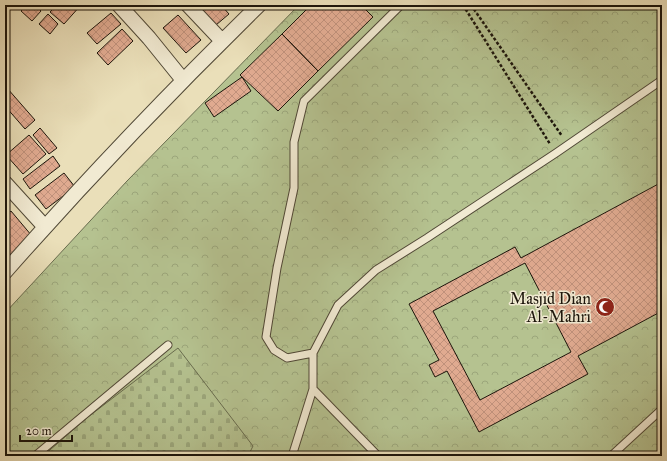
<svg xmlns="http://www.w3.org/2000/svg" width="667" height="461" font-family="'IM FELL Great Primer',serif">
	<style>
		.forest { fill: url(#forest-crowns); stroke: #686c4e }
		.cemetery { fill: url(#cemetery-stones); stroke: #686c4e }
		.building { fill: url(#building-cross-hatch); stroke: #1c150b; fill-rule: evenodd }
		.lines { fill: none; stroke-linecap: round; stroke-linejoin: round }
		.lane-casing { stroke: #504836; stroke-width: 9 }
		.street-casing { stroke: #504836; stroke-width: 16 }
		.path { stroke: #1c150b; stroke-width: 2.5; stroke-dasharray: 3 2; stroke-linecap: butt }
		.lane { stroke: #f1ead2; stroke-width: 7 }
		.street { stroke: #f1ead2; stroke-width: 14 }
		.labels { text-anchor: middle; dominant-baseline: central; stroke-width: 3; stroke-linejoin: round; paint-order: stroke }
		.poi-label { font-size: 16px; fill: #1c150b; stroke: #f1ead2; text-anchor: end }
	</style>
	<defs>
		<pattern id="forest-crowns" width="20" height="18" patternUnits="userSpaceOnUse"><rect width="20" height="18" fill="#b5c290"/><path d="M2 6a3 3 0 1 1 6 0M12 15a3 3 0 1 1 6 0" fill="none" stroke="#9ba67b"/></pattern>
		<pattern id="cemetery-stones" width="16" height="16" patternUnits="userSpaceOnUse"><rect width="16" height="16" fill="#b5c290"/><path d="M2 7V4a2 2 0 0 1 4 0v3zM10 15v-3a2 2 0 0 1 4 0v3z" fill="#9ba67b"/></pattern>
		<pattern id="building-cross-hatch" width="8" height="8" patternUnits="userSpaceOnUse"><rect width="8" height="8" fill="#e0aa90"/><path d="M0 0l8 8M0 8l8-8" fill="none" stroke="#c0917b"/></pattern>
	</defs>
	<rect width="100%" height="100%" fill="#eadfb9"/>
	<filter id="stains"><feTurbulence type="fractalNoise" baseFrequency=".005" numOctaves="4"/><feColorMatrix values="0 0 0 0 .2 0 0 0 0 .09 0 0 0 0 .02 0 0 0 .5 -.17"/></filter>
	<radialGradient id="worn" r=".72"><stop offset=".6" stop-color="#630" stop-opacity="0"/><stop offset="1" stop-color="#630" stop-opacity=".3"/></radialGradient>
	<!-- forest -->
	<path class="forest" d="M299,5H662V456H5V313L127,181Z"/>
	<!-- cemetery -->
	<path class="cemetery" d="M178,348L253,446L248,456H43L88,417Z"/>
	<!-- building -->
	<path class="building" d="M27,5H35L41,11L32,21L21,11Z
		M57,5H81L64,24L50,12Z
		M198,5H221L229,14L216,25Z
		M311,5H361L373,17L318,71L282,34Z
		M111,13L121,24L97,44L87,33Z
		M48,14L58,24L50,34L39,24Z
		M178,15L201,40L186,53L163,28Z
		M122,29L133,41L108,65L97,53Z
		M282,34L318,71L278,111L240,75Z
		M242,77L251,91L214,117L205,103Z
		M7,88L35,120L25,129L5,106V90Z
		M40,128L57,148L49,154L33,135Z
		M29,135L46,154L23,174L6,155Z
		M53,156L60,166L30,189L23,179Z
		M64,173L75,187L46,209L35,195Z
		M662,182V311L578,356L588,374L479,432L447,371L435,377L429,365L439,360L409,304L515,247L521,258ZM525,263L571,352L480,400L433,311Z
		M11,211L32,236L10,255L5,249V216Z"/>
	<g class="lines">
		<defs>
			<path id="lane" d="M313,353L287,358L274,350L266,337L277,268L294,188V142L304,101L401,5
				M35,456L168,345
				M291,456L293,453L313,389
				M378,456L313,389V353L338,305L376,270L427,238L556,153L662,80
				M611,456L662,409"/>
			<path id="street" d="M119,5L149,38L183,80
				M188,5L222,41
				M5,183L45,227
				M5,272C86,180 171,91 259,5"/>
		</defs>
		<!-- lane casing -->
		<use href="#lane" class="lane-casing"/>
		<!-- street casing -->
		<use href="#street" class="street-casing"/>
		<!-- path -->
		<path class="path" d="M463,5L550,144
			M471,5L562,136"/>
		<!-- lane -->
		<use href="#lane" class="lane"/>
		<!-- street -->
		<use href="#street" class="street"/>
	</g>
	<!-- icons -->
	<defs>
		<symbol id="mosque-disc" viewBox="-11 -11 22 22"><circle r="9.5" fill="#8f2418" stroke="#f1ead2"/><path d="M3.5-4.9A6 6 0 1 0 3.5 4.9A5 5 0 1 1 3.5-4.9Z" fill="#fff"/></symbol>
	</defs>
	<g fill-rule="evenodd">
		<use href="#mosque-disc" x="594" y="296" width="22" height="22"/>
	</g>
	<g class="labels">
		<!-- poi labels -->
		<g class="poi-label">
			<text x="591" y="298">Masjid Dian<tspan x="591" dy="18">Al-Mahri</tspan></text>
		</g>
	</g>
	<!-- margin -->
	<rect width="667" height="461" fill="none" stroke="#eadfb9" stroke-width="20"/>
	<rect x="6" y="6" width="655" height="449" fill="none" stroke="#1c150b" stroke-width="2"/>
	<rect x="10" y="10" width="647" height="441" fill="none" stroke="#1c150b"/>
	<!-- scale -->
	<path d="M20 435v6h52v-6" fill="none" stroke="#1c150b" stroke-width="2"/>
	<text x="26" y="435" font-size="12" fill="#1c150b" stroke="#f1ead2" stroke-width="3" paint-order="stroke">20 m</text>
	<rect width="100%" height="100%" filter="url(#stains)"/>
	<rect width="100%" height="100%" fill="url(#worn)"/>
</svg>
